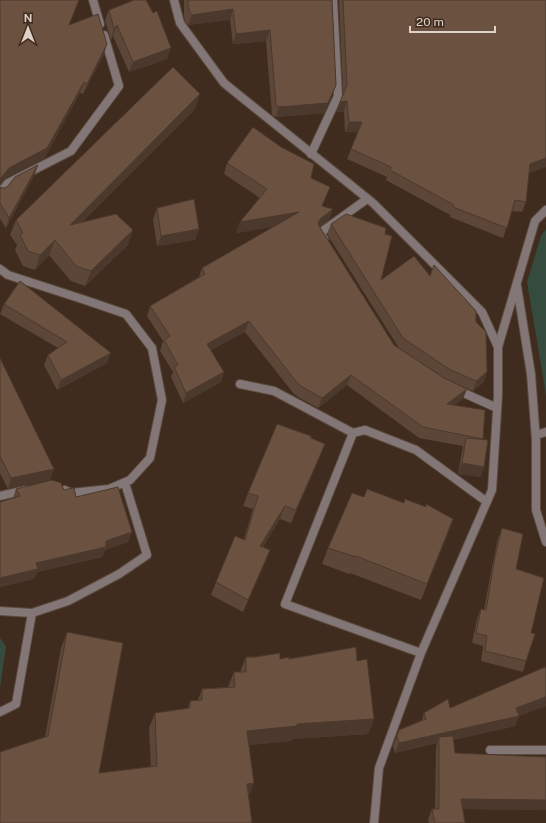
<svg xmlns="http://www.w3.org/2000/svg" width="546" height="823" font-family="'Public Sans',sans-serif">
	<style>
		.green { fill: #344b3d }
		.lines { fill: none; stroke-linecap: round; stroke-linejoin: round }
		.street-casing { stroke: #5b4a3d; stroke-width: 10 }
		.street { stroke: #837676; stroke-width: 8 }
		.wall { fill: #5c4637 }
		.shaded-wall { fill: #4b392d }
		.building { fill: #6b5140; stroke: #4b392d }
	</style>
	<rect width="100%" height="100%" fill="#3f2c1e"/>
	<!-- green -->
	<path class="green" d="M546,229V395L527,282L541,236Z
		M0,638L6,646L0,689Z"/>
	<g class="lines">
		<defs>
			<path id="street" d="M93,0L100,24
				M174,0L180,23L224,83L373,203L482,312L498,347
				M311,154L338,96L333,0
				M0,193L8,183L71,151L119,86L104,35
				M324,239L320,233L367,199
				M0,269L8,275L82,299L126,314L152,348L162,400L150,458L130,480L109,489L71,493L65,490
				M517,286L531,374L536,440V510L546,542
				M240,384L274,391L353,433L365,430L416,450L487,502
				M455,389L497,408
				M353,433L285,604L421,653
				M536,435L546,432
				M0,496L25,490
				M0,611L32,613L16,704L0,712
				M32,613L68,601L119,574L147,555L125,483
				M490,750H546
				M374,823L379,768L421,653L492,490L498,396V347L535,221L546,210"/>
		</defs>
		<!-- street casing -->
		<use href="#street" class="street-casing"/>
		<!-- street -->
		<use href="#street" class="street"/>
	</g>
	<!-- wall -->
	<path class="wall" d="M0,0L70,25L104,54L83,94L80,93L44,159L5,178L0,185Z
		M184,0H332L336,85L332,95L324,113L276,117L272,115L266,41L233,44L230,20L188,25L185,21L184,16Z
		M339,0H546V167L529,173L526,202L522,212L512,211L503,238L450,217V215L386,180L387,177L347,159L358,132H345L344,112H336L343,94Z
		M109,10L167,59L129,72L113,36L111,40L105,20Z
		M195,109L82,222L128,245L85,286L71,281L49,255L35,270L23,266L15,250L17,245L10,235L16,220Z
		M227,163L311,178L326,197L322,206L329,220L320,227L394,345L463,399L455,405L483,439L481,477L458,474L463,446L419,438L347,385L318,408L300,398L294,394L245,332L211,350L224,372L221,382L183,403L171,377L173,372L160,351L163,341L147,316L150,306L199,277L202,268L276,226L236,233L240,222L260,198L224,174Z
		M38,165L34,176L6,228L0,219V187L3,188H5Z
		M157,208L199,229L195,240L157,246L153,219Z
		M331,224L385,234L381,280L430,275L476,322L484,382L473,391L446,379L399,348L327,234Z
		M4,304L107,363L57,390L44,365L48,355L58,348L0,314Z
		M0,358L50,480L8,489L0,473Z
		M311,438L320,457L291,523L280,519L263,547L270,550L265,563L243,612L211,595L216,582L244,539L253,509L243,506L248,493Z
		M16,489L64,490L76,497L128,542L105,550L102,557L37,572L34,579L0,587V502L13,498Z
		M364,497L404,503L425,507L426,504L453,519L447,536L421,600L350,573L349,574L322,564L328,548Z
		M502,528L516,569L531,633L526,661L523,672L481,661L483,646L472,643L477,619L481,609L484,610L492,567L498,538Z
		M67,632L99,773L151,767L149,728L155,713L188,708L190,701L198,700L202,689L228,687L234,672H240L246,657L280,659L357,661L374,719L368,734L292,739L291,741L249,745L0,823L45,737L61,648Z
		M546,669V706L519,716L515,726L453,740L455,753L544,757H546V810L463,809L465,823H429L428,820L432,809H435L436,748L437,743L395,753L393,746L399,730L422,720L424,713L450,708Z"/>
	<!-- shaded-wall -->
	<path class="shaded-wall" d="M233,9L230,20L188,25L192,15Z
		M117,25L113,36L111,40L114,29Z
		M270,30L266,41L233,44L236,34Z
		M107,44L104,54L83,94L87,84Z
		M171,48L167,59L129,72L133,62Z
		M84,82L80,93L44,159L5,178L0,185V179Z
		M336,85L332,95L324,113L276,117L279,107Z
		M200,94L195,109L64,240L70,225Z
		M347,101L344,112H336L340,102Z
		M349,122H362L359,132H345Z
		M546,158V167L526,174L530,164Z
		M38,165L34,176L6,228L9,218Z
		M333,209L329,220L316,229L315,233L320,219Z
		M299,212L296,223L236,233L240,222Z
		M199,229L195,240L157,246L161,236Z
		M133,230L128,245L85,286L91,271Z
		M55,240L49,255L35,270L40,255Z
		M249,321L245,332L204,354L207,344Z
		M111,353L107,363L57,390L61,380Z
		M224,372L221,382L183,403L186,393Z
		M487,372L484,382L473,391L476,381Z
		M351,375L347,385L318,408L322,398Z
		M467,389L463,399L443,414L447,404Z
		M325,444L320,457L291,523L296,510Z
		M462,463L484,467L481,477L458,474Z
		M54,469L50,480L8,489L11,478Z
		M285,506L280,519L256,559L260,546Z
		M453,519L447,536L421,600L427,584Z
		M132,532L128,542L105,550L102,557L37,572L34,579L0,587V578L36,563L106,541Z
		M270,550L265,563L243,612L248,600Z
		M546,697V706L519,716L515,726L439,743V737L437,743L395,753L399,743L516,708Z
		M374,719L368,734L292,739L291,741L241,746L247,731L297,724Z
		M254,783L248,799L247,784Z
		M461,799L546,800V810L458,809Z"/>
	<!-- building -->
	<path class="building" d="M0,0H79L69,25L98,14L107,44L87,84L84,82L47,148L9,168L0,179Z
		M134,0H146L153,13L157,11L171,48L133,62L117,25L114,29L109,10Z
		M188,0H332L336,85L328,103L279,107L276,105L270,30L236,34L233,9L192,15L189,10L188,5Z
		M343,0H546V158L530,164L526,202L515,200L507,228L453,207L454,205L390,170L391,167L351,149L362,122H349L347,101L340,102L347,85Z
		M173,67L200,94L70,225L116,214L133,230L91,271L76,266L55,240L40,255L28,251L20,235L23,233L16,220Z
		M253,127L281,147L314,164L311,178L330,187L322,206L333,209L320,219L318,223L319,226L394,345L444,378L467,389L447,404L485,410L483,439L423,427L351,375L322,398L304,388L298,384L249,321L207,344L224,372L186,393L174,367L178,365L164,340L170,336L150,306L205,274L202,268L299,212L240,222L267,189L227,163Z
		M38,165L9,218L0,203V187L3,188H5L8,186L15,177Z
		M194,199L199,229L161,236L157,208Z
		M346,214L386,228L385,234L392,236L381,280L414,256L430,276L434,265L476,311V322L486,332L487,372L476,381L449,369L403,338L331,224Z
		M20,281L111,353L61,380L48,355L67,342L4,304Z
		M0,358L54,469L11,478L0,456Z
		M277,424L311,436V438L325,444L296,510L285,506L260,546L270,550L248,600L216,582L235,536L245,540L258,496L248,493Z
		M466,438L488,440L484,467L462,463Z
		M52,480L61,483L64,490L72,488H74L76,497L118,487L132,532L106,541V547L36,563L38,569L0,578V502L20,496L16,489Z
		M367,489L404,503L405,499L426,507V504L453,519L427,584L356,556V557L328,548L352,493L364,497Z
		M502,528L523,534L516,569L544,578L531,633L535,634L526,661L485,651L487,636L476,633L481,609L486,610L495,557Z
		M67,632L123,643L99,773L157,766L155,713L190,708V701L202,700V689L235,687L234,672H246V657H255L280,653V659L289,657V659L356,647L357,661L367,659L374,719L297,724V726L247,731L254,783L247,784L252,823H0V752L48,736Z
		M545,667L546,669V697L516,708L519,716L399,743L397,736L399,730L426,719L424,713L448,699L450,708Z
		M453,736L455,753L544,757H546V800L461,799L465,823H435L432,809H439V737Z"/>
	<!-- north arrow -->
	<g transform="translate(28 28)" stroke="#3f2c1e" stroke-width="3" paint-order="stroke">
	<path d="M0-3L7 15L0 10L-7 15Z" fill="#ddd1c8"/>
	<text y="-6" font-size="11" font-weight="bold" text-anchor="middle" fill="#ddd1c8">N</text>
	</g>
	<!-- scale -->
	<path d="M410 26v6h85v-6" fill="none" stroke="#ddd1c8" stroke-width="2"/>
	<text x="416" y="26" font-size="12" fill="#ddd1c8" stroke="#3f2c1e" stroke-width="3" paint-order="stroke">20 m</text>
</svg>
